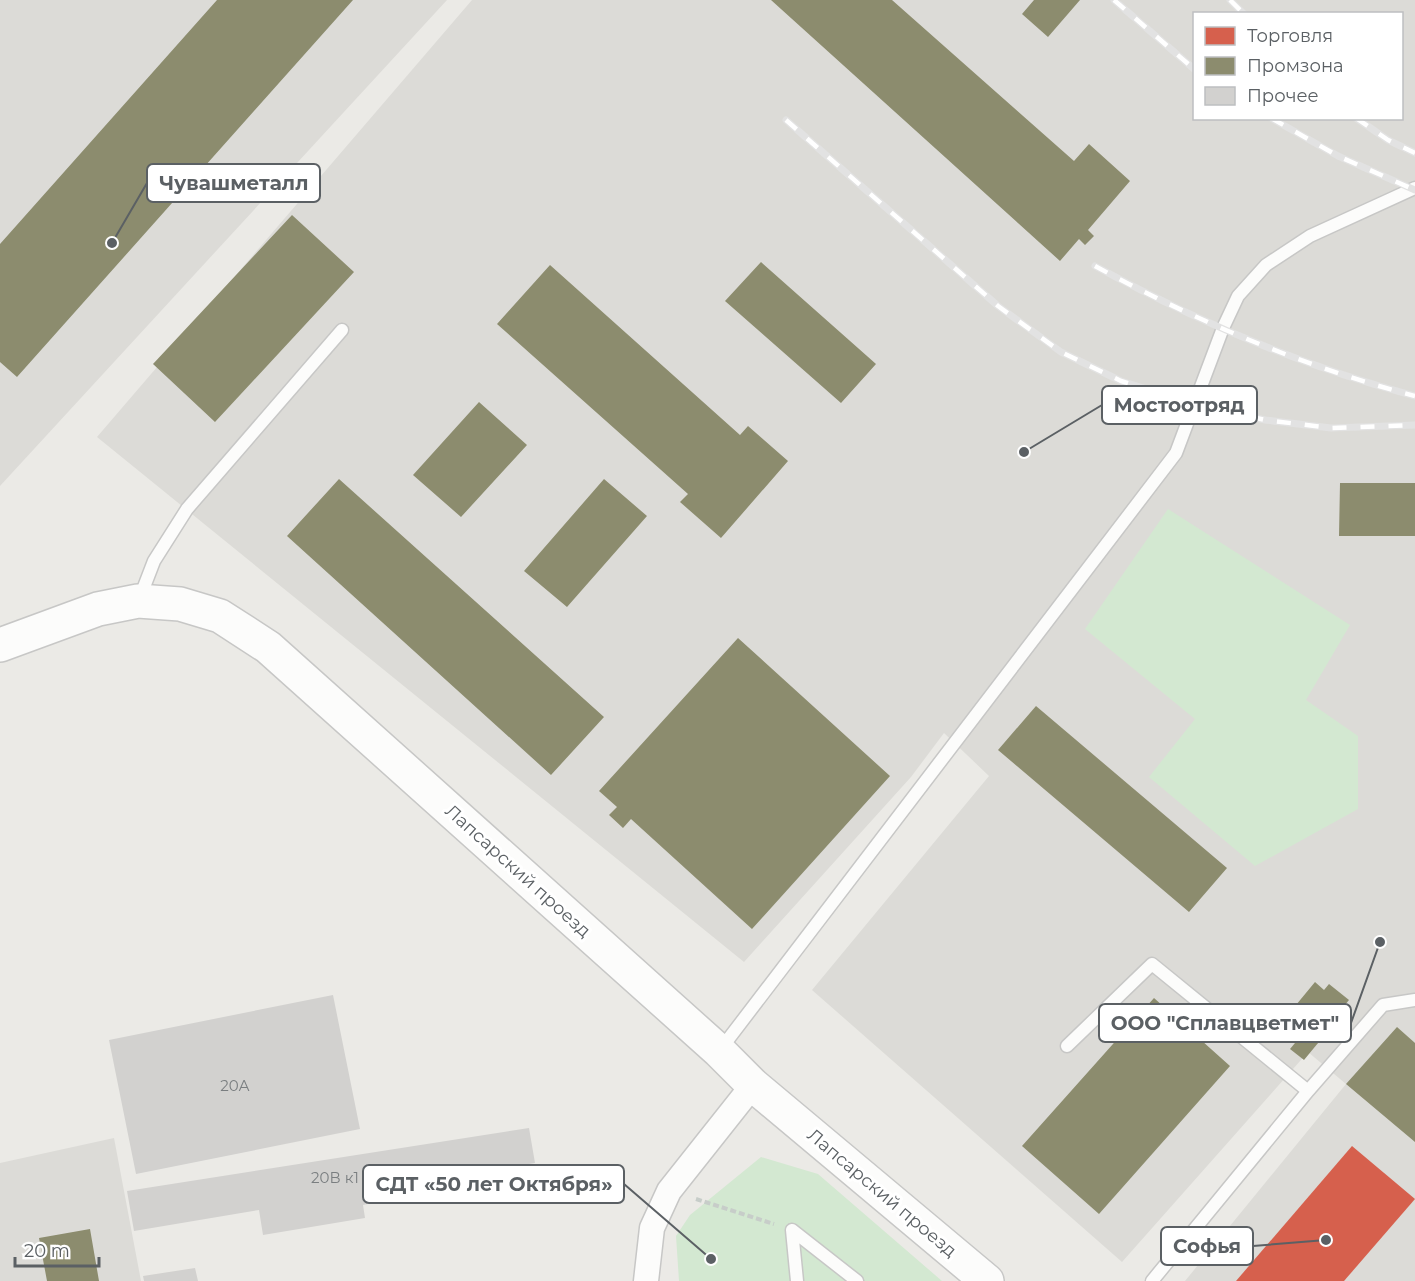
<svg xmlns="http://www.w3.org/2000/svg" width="1415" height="1281" font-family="Montserrat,sans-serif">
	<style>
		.industrial { fill: #dcdbd7; fill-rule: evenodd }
		.green { fill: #d3e8d1 }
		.shops { fill: #d6604d }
		.industry { fill: #8c8c6e }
		.building { fill: #d2d1cf }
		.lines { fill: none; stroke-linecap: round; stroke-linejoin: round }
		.lane-casing { stroke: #c7c7c6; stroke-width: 15 }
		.street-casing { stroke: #c7c7c6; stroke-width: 27 }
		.secondary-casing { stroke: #c7c7c6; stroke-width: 36 }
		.path { stroke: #c7cdc9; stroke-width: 4; stroke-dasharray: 6 3; stroke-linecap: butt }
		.lane { stroke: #fcfcfb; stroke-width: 12 }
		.street { stroke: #fcfcfb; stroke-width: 24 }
		.secondary { stroke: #fcfcfb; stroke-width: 33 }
		.rail-casing { stroke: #e2e2e2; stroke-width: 7 }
		.rail { stroke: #fff; stroke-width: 4.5; stroke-dasharray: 14; stroke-linecap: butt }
		.labels { text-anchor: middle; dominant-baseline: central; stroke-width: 6; stroke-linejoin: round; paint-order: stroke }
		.number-label { font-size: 15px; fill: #7a7e80 }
		.street-label { font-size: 18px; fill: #5b6064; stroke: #fff }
		.leader { fill: none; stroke: #5b6064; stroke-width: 2 }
		.callout-dot { fill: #5b6064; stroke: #fff; stroke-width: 2 }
		.callout { fill: #fff; stroke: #5b6064; stroke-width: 2 }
		.callout-label { font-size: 20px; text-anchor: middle; font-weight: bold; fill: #5b6064 }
	</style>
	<rect width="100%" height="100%" fill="#ebeae6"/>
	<!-- industrial -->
	<path class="industrial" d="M0,0H447L0,486Z
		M472,0H1415V1281H1185L1346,1084L1308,1052L1122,1262L812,990L989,776L944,733L911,777L744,962L97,437ZM1194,14H1402V118H1194Z
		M114,1138L141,1281H0V1163Z"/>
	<!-- green -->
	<path class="green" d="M1168,509L1350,625L1306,700L1358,736V809L1255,866L1149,777L1195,719L1085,629Z
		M761,1157L818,1174L942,1281H679L676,1236L690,1215Z"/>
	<!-- shops -->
	<path class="shops" d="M1352,1146L1415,1199L1344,1281H1236Z"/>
	<!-- industry -->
	<path class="industry" d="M217,0H353L17,377L0,362V244Z
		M771,0H892L1074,161L1089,144L1130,181L1088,230L1094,236L1085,245L1079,239L1060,261Z
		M1034,0H1080L1048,37L1022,14Z
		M292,215L354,272L215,422L153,364Z
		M761,262L876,364L841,403L725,301Z
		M550,265L740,435L748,426L788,461L721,538L680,502L688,494L497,324Z
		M479,402L527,445L461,517L413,475Z
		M339,479L604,717L551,775L287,536Z
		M604,479L647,516L567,607L524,571Z
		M1340,483H1415V536H1339Z
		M738,638L890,776L752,929L631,819L623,828L609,815L617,807L599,791Z
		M1036,706L1227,868L1189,912L998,750Z
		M1315,982L1324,990L1329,984L1349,1000L1344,1006L1347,1008L1304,1060L1290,1049L1295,1043L1277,1028Z
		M1154,998L1230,1066L1099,1214L1022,1146Z
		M1397,1027L1415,1043V1142L1346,1084Z
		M90,1229L99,1281H47L39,1238Z"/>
	<!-- building -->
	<path class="building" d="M333,995L360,1129L136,1174L109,1040Z
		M529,1128L535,1163L370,1191L372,1203L363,1205L365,1218L263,1235L259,1210L134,1231L127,1191Z
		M195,1268L198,1281H144L143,1276Z"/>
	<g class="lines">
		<defs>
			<path id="lane" d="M139,600L154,561L187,509L342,330
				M1067,1046L1152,964L1308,1091
				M720,1050L1176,453L1223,328L1238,296L1266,265L1310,236L1415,188
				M792,1230L857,1281
				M792,1230L797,1281
				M1152,1281L1308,1091L1383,1005L1415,1000"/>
			<path id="street" d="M646,1281L652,1228L669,1191L753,1085"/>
			<path id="secondary" d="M0,645L98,609L138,601L180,604L220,616L268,647L719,1051L753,1085L987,1281"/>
		</defs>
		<!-- lane casing -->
		<use href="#lane" class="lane-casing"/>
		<!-- street casing -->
		<use href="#street" class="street-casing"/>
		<!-- secondary casing -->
		<use href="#secondary" class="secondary-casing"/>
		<!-- path -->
		<path class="path" d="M696,1199L774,1224"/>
		<!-- lane -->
		<use href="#lane" class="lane"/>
		<!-- street -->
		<use href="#street" class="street"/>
		<!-- secondary -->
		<use href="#secondary" class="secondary"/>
		<defs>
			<path id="rail" d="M1114,0L1194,69
				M1230,0L1244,14
				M1271,118L1338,156L1415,190
				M1356,118L1388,140L1415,153
				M786,120L998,306L1061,352L1121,381L1194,404L1265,420L1331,428L1415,425
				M1095,266C1196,321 1304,367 1415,396"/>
		</defs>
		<!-- rail casing -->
		<use href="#rail" class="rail-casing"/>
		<!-- rail -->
		<use href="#rail" class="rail"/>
	</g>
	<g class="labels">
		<!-- number labels -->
		<g class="number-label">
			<text x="235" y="1085">20А</text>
			<text x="335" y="1177">20В к1</text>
		</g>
		<!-- street labels -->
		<g class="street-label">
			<text transform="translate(518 871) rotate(42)">Лапсарский проезд</text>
			<text transform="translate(882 1193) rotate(40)">Лапсарский проезд</text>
		</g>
	</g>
	<!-- callouts -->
	<path class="leader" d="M112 243L147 183M1024 452L1102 405M1380 942L1351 1023M711 1259L624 1184M1326 1240L1253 1246"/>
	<g class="callout-dot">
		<circle cx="112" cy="243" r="6"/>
		<circle cx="1024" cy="452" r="6"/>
		<circle cx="1380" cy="942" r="6"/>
		<circle cx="711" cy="1259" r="6"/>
		<circle cx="1326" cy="1240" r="6"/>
	</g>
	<g class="callout">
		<rect x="147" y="164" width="173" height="38" rx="6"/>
		<rect x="1102" y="386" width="155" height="38" rx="6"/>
		<rect x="1099" y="1004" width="252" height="38" rx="6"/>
		<rect x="363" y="1165" width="261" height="38" rx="6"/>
		<rect x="1161" y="1227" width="92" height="38" rx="6"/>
	</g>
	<g class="callout-label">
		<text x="234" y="190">Чувашметалл</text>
		<text x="1179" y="412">Мостоотряд</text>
		<text x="1225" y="1030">ООО "Сплавцветмет"</text>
		<text x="494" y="1191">СДТ «50 лет Октября»</text>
		<text x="1207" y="1253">Софья</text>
	</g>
	<!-- legend -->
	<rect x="1193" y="12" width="210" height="108" fill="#ffffff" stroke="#bdbfc1" stroke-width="1.5"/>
	<rect x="1205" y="27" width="30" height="18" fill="#d6604d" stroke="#bdbfc1" stroke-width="1.5"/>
	<text x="1247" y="42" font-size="18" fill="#5b6064">Торговля</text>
	<rect x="1205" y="57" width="30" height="18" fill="#8c8c6e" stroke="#bdbfc1" stroke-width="1.5"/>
	<text x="1247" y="72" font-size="18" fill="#5b6064">Промзона</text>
	<rect x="1205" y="87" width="30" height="18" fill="#d2d1cf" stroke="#bdbfc1" stroke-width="1.5"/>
	<text x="1247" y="102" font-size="18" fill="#5b6064">Прочее</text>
	<!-- scale -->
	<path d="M15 1257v9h84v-9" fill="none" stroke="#5b6064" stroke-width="3"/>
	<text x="24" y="1257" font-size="18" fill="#5b6064" stroke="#ffffff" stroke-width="4.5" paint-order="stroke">20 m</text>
</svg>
